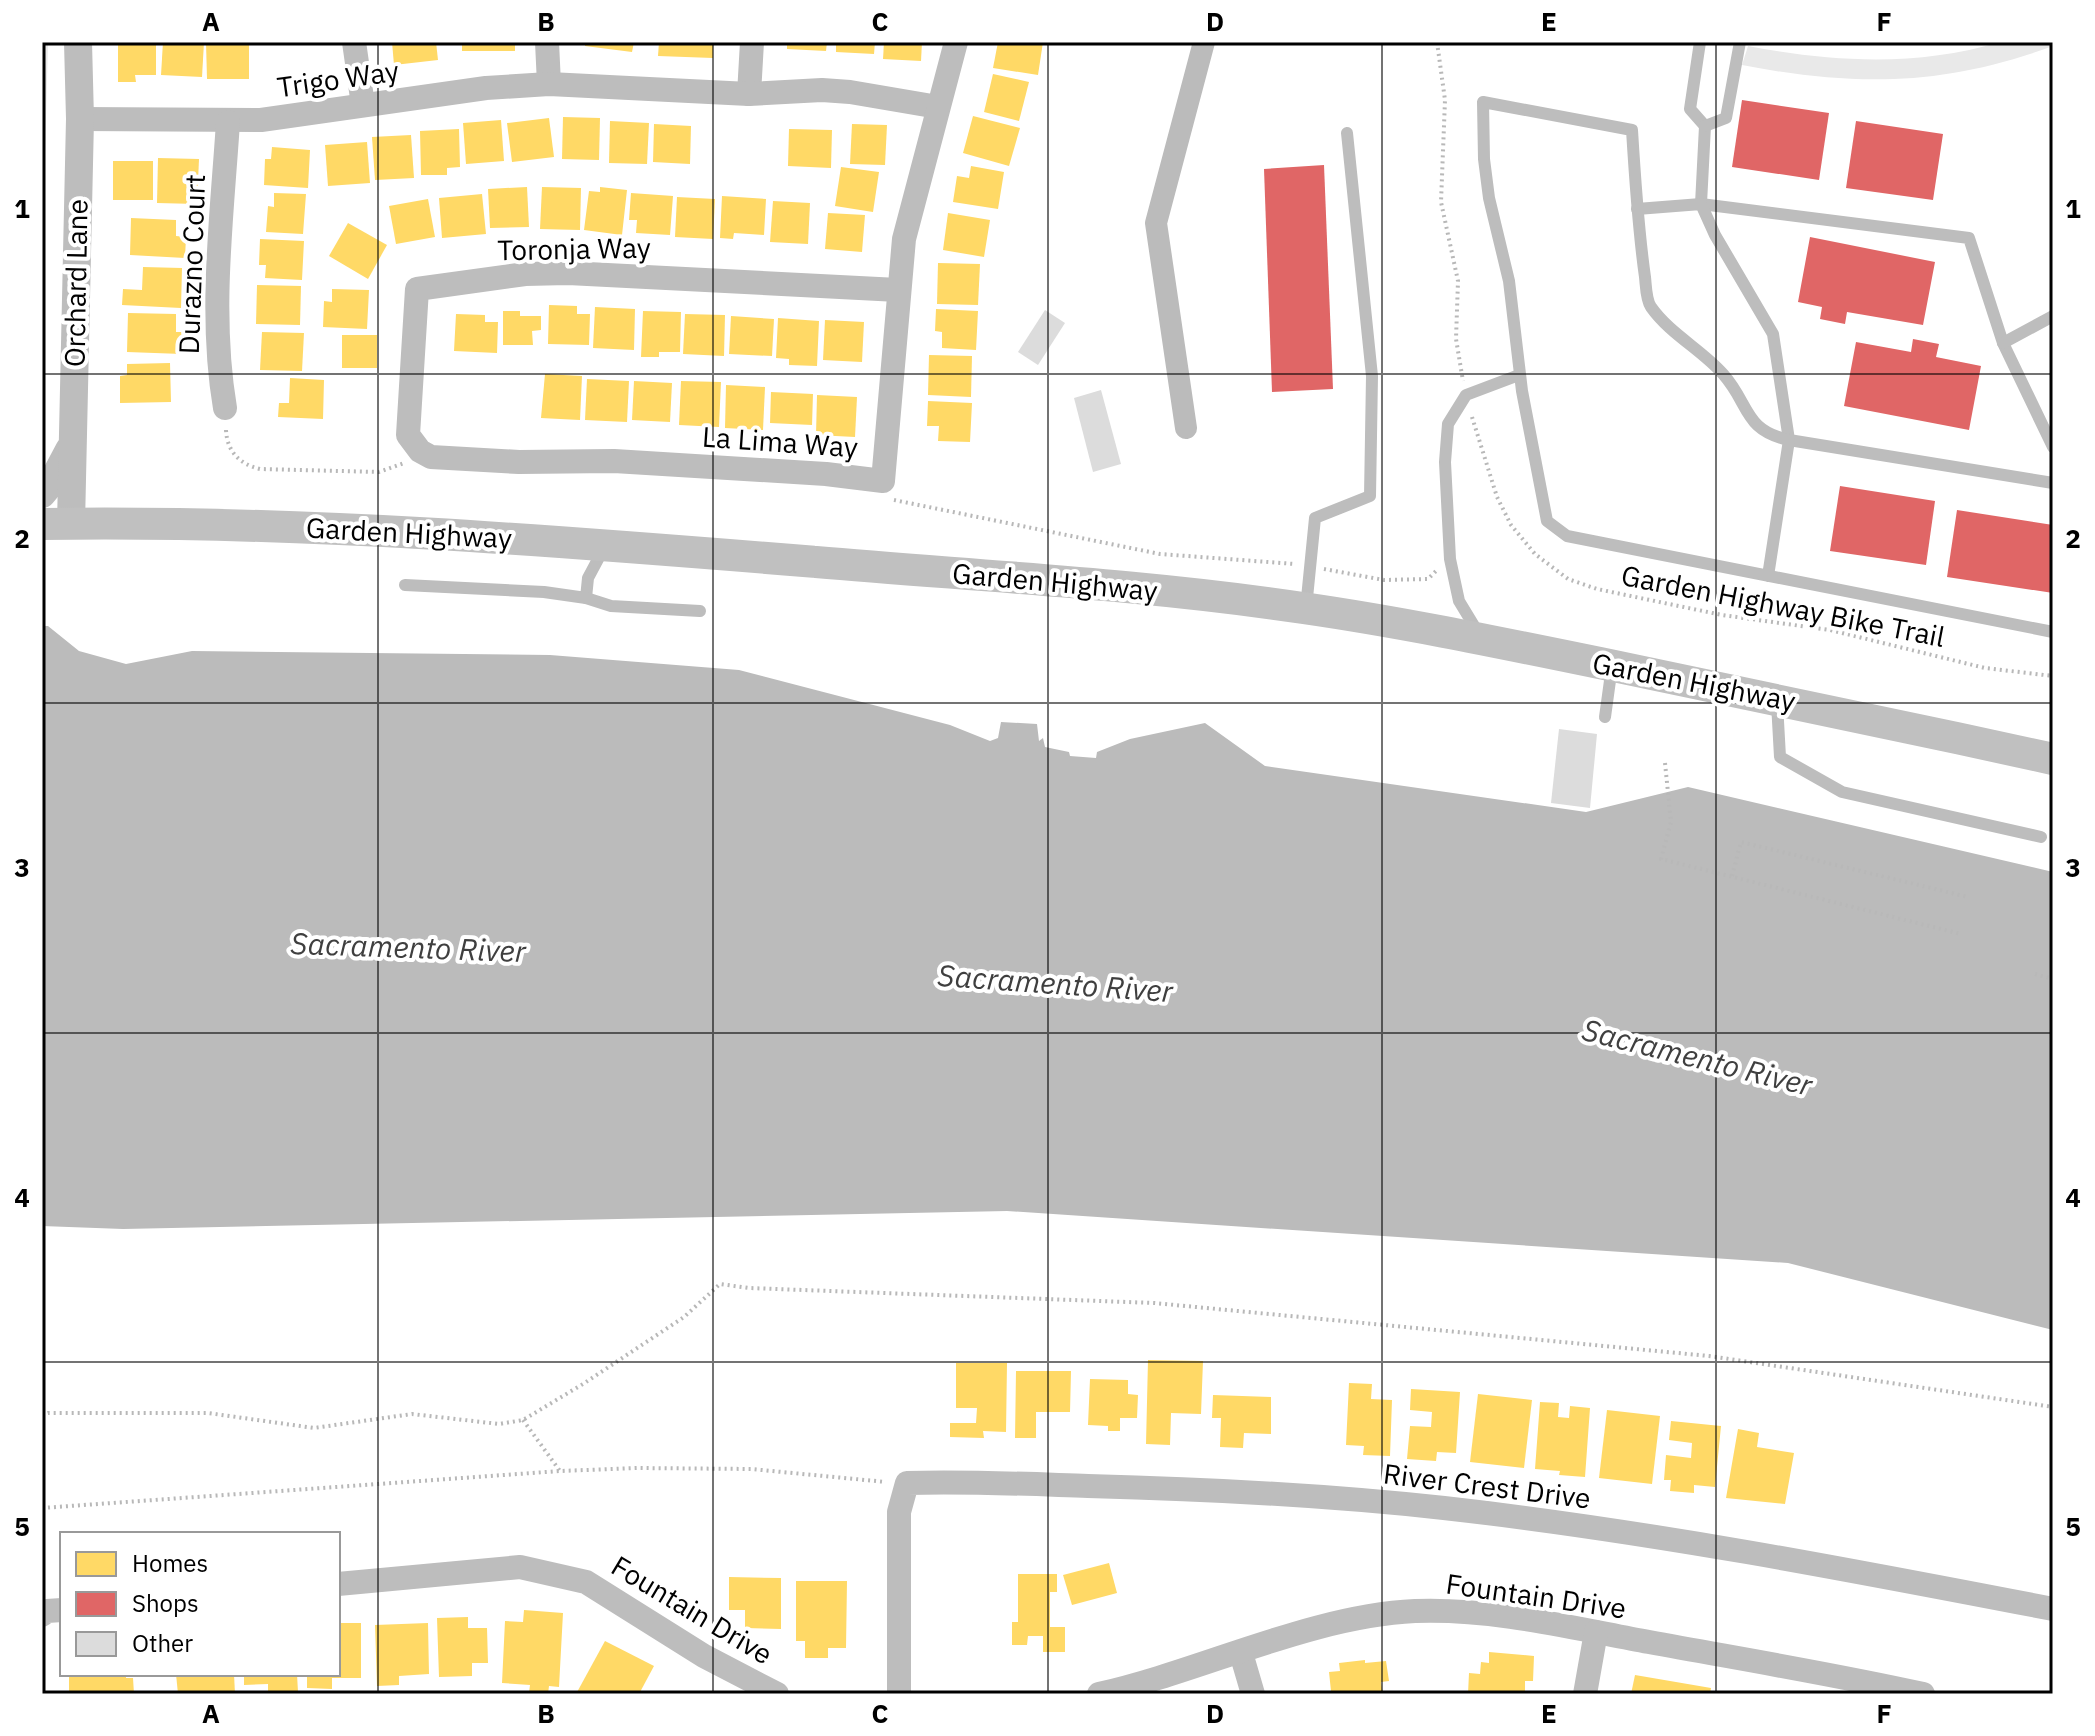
<svg xmlns="http://www.w3.org/2000/svg" width="2095" height="1736" viewBox="0 0 2095 1736" font-family="'IBM Plex Sans',sans-serif">
	<style>
		.green { fill: #e9e9e9 }
		.water { fill: #bbb }
		.homes { fill: #ffd966 }
		.shops { fill: #e06666 }
		.lines { fill: none; stroke-linecap: round; stroke-linejoin: round }
		.canal { stroke: #bbb; stroke-width: 22 }
		.building { fill: #dcdcdc }
		.path { stroke: #b8b8b8; stroke-width: 4; stroke-dasharray: 2 4; stroke-linecap: butt }
		.service { stroke: #bdbdbd; stroke-width: 12 }
		.minor { stroke: #bdbdbd; stroke-width: 24 }
		.tertiary { stroke: #bdbdbd; stroke-width: 28 }
		.secondary { stroke: #c0c0c0; stroke-width: 32 }
		.grid { fill: none; stroke: #000; stroke-width: 2; stroke-opacity: 0.55 }
		.labels { text-anchor: middle; stroke-width: 8; stroke-linejoin: round; paint-order: stroke }
		.street-label { font-size: 28px; fill: #000; stroke: #fff }
		.water-label { font-size: 30px; font-style: italic; fill: #3f3f3f; stroke: #fff }
		.neatline { fill: none; stroke: #000; stroke-width: 3 }
		.grid-label { font-size: 26px; text-anchor: middle; font-weight: bold; fill: #000 }
	</style>
	<rect width="100%" height="100%" fill="#fff"/>
	<g class="green">
		<path d="M42,42h6l-6,224z"/>
		<path d="M2000,42h53v4c-109,40 -198,41 -311,19l6,-19c84,16 169,21 252,-4z"/>
	</g>
	<path class="water" d="M42,626h6l31,25 47,13 66,-13 358,4 189,15 211,55 40,16 8,-3 3,-16 36,2 2,17 4,-3 2,9 24,5 1,4 26,2 1,-6 33,-13 75,-16 60,43 321,46 102,-25 365,85v458l-265,-67 -781,-52 -884,18 -81,-3z"/>
	<g class="homes">
		<path d="M118,42h38v33h-21l1,7h-18z"/>
		<path d="M163,42h41l-2,35 -41,-2z"/>
		<path d="M206,42h43v37h-42z"/>
		<path d="M392,42h44l2,18 -44,5z"/>
		<rect x="462" y="42" width="53" height="9"/>
		<path d="M585,42h49l-2,10 -47,-6z"/>
		<path d="M659,42h54v16l-55,-2z"/>
		<path d="M787,42h40l-1,9 -39,-2z"/>
		<path d="M836,42h39l-1,12 -38,-2z"/>
		<path d="M884,42h38l-1,19 -38,-2z"/>
		<path d="M998,42h45l-5,33 -45,-7z"/>
		<path d="M993,74l36,8 -10,39 -35,-9z"/>
		<path d="M973,116l47,12 -11,38 -46,-13z"/>
		<path d="M563,117l37,1 -1,42 -37,-1z"/>
		<path d="M549,118l5,39 -42,5 -5,-39z"/>
		<path d="M501,120l3,41 -38,3 -3,-41z"/>
		<path d="M610,121l39,2 -2,41 -38,-1z"/>
		<path d="M654,124l37,2 -1,38 -37,-2z"/>
		<path d="M852,124l35,1 -2,40 -35,-1z"/>
		<path d="M459,129l1,38 -13,1v7h-26l-1,-44z"/>
		<path d="M789,129l43,1 -1,38 -43,-2z"/>
		<path d="M411,135l3,43 -39,2 -3,-43z"/>
		<path d="M367,142l3,41 -42,3 -3,-41z"/>
		<path d="M272,147l38,3 -2,38 -44,-3 1,-26h6z"/>
		<path d="M158,158l41,1 -2,45 -40,-1z"/>
		<rect x="113" y="161" width="40" height="39"/>
		<path d="M971,166l33,6 -6,37 -45,-7 4,-26 12,2z"/>
		<path d="M841,167l38,5 -6,40 -38,-6z"/>
		<path d="M527,187l2,40 -39,1 -2,-39z"/>
		<path d="M542,187l39,1 -1,42 -40,-1z"/>
		<path d="M600,187l27,3 -5,45 -38,-5 5,-39 11,1z"/>
		<path d="M274,193l32,1 -3,40 -37,-2 2,-26 6,1z"/>
		<path d="M631,193l42,3 -3,39 -34,-2 1,-13h-8z"/>
		<path d="M482,194l4,40 -44,4 -3,-40z"/>
		<path d="M722,196l44,3 -2,36 -30,-2 -1,6 -13,-1z"/>
		<path d="M677,197l38,2 -2,40 -38,-2z"/>
		<path d="M428,199l7,38 -39,7 -7,-38z"/>
		<path d="M773,201l37,2 -2,41 -38,-2z"/>
		<path d="M828,213l37,2 -3,37 -37,-3z"/>
		<path d="M948,213l42,7 -6,37 -41,-7z"/>
		<path d="M131,218l45,2v16l10,1 -1,21 -55,-3z"/>
		<path d="M348,223l39,22 -19,34 -39,-23z"/>
		<path d="M260,239l44,2 -2,39 -37,-2 1,-13h-7z"/>
		<path d="M938,263l42,1 -2,41 -41,-1z"/>
		<path d="M143,267l39,1 -1,40 -59,-3 1,-16 19,1z"/>
		<path d="M257,285l44,1 -1,39 -44,-1z"/>
		<path d="M332,289l37,1 -2,39 -44,-2 1,-26 8,1z"/>
		<path d="M549,305l28,1v8h13l-1,31 -41,-1z"/>
		<path d="M595,307l40,2 -1,41 -41,-2z"/>
		<path d="M936,309l42,2 -2,39 -34,-2v-16l-7,-1z"/>
		<path d="M503,311h17v5h21v14l-9,1 1,14h-30z"/>
		<path d="M643,311l38,1 -1,40h-21v5h-18z"/>
		<path d="M128,313l48,1v18h7l-1,22 -55,-2z"/>
		<path d="M456,314l29,1v7h13l-1,31 -43,-2z"/>
		<path d="M685,314l40,1 -1,41 -41,-2z"/>
		<path d="M731,316l43,3 -2,37 -43,-2z"/>
		<path d="M778,318l41,3 -2,45 -28,-1v-6l-13,-1z"/>
		<path d="M825,320l39,2 -2,40 -39,-2z"/>
		<path d="M262,332l42,1 -2,38 -42,-1z"/>
		<rect x="342" y="335" width="35" height="33"/>
		<path d="M929,355l43,1 -1,41 -43,-2z"/>
		<path d="M170,363l1,39 -51,1v-27l7,-1v-11z"/>
		<path d="M545,374l37,2 -2,44 -39,-2z"/>
		<path d="M290,378l34,2 -1,39 -45,-2 1,-14h10z"/>
		<path d="M587,379l42,2 -2,41 -42,-2z"/>
		<path d="M634,381l38,2 -2,39 -38,-2z"/>
		<path d="M681,381l40,1 -2,45 -40,-2z"/>
		<path d="M726,385l39,2 -2,43 -38,-2z"/>
		<path d="M771,392l42,2 -1,31 -42,-2z"/>
		<path d="M817,395l40,2 -2,40 -39,-2z"/>
		<path d="M928,401l44,2 -2,39 -32,-1 1,-15h-12z"/>
		<path d="M1148,1360l55,1 -2,53 -30,-1 -1,32 -24,-1z"/>
		<path d="M956,1363h51l-1,69 -23,-1 1,7 -34,-1v-14h26l1,-15h-21z"/>
		<path d="M1016,1371h55l-1,41h-34v26h-21z"/>
		<path d="M1090,1379l38,1v14l10,1 -1,23h-17v13h-12v-5l-20,-1z"/>
		<path d="M1349,1383l23,1 -1,15 21,1 -2,56 -27,-1 1,-9 -18,-1z"/>
		<path d="M1411,1389l49,3 -4,61 -19,-1 -1,9 -29,-2 3,-33 21,1 1,-15 -22,-2z"/>
		<path d="M1478,1394l54,6 -8,68 -54,-6z"/>
		<path d="M1213,1395l58,2v37l-27,-1 -1,15 -23,-1 1,-29h-9z"/>
		<path d="M1540,1402l19,1 -1,14 11,1 1,-12 20,2 -5,69 -26,-2 1,-4 -25,-2z"/>
		<path d="M1607,1410l53,6 -8,68 -53,-6z"/>
		<path d="M1671,1421l50,5 -6,61 -21,-2v8l-24,-2 1,-11h-7l2,-25 25,3 1,-15 -23,-3z"/>
		<path d="M1738,1429l21,4 -2,14 37,6 -9,51 -59,-6z"/>
		<path d="M1109,1563l8,30 -45,12 -9,-30z"/>
		<path d="M1018,1574h39v18h-7v35h15v25h-22v-16h-15l-1,9h-15v-23h6z"/>
		<path d="M729,1577l52,1v51l-36,-1v-18h-16z"/>
		<path d="M796,1581h51l-1,67h-18v10h-23v-17h-9z"/>
		<path d="M524,1610l39,3 -4,74 -10,-1 -1,8 -19,-1 1,-8 -28,-2 3,-62 18,1z"/>
		<path d="M468,1617v11h19l1,35h-16v13l-33,1 -2,-59z"/>
		<path d="M341,1623h20v55h-29v11l-25,-1v-14h31v-45h3z"/>
		<path d="M428,1623l1,51 -30,2v9l-22,1 -2,-61z"/>
		<path d="M605,1641l49,25 -15,28h-63z"/>
		<path d="M1489,1652l45,4 -1,25h-8v13h-57l1,-21 11,1 1,-12 8,1z"/>
		<path d="M1365,1660v3l21,-2 3,20 -8,1 2,12h-63l11,-3 -2,-19 11,-1 -1,-8z"/>
		<path d="M69,1674h57v4h7l1,16h-65z"/>
		<path d="M176,1674h58l1,20h-57z"/>
		<path d="M244,1674h53l1,18 -30,2v-10l-24,1z"/>
		<path d="M1635,1675l76,13 -1,6h-79z"/>
	</g>
	<g class="shops">
		<path d="M1742,100l87,13 -10,67 -87,-13z"/>
		<path d="M1856,121l87,13 -10,66 -87,-12z"/>
		<path d="M1324,165l9,224 -61,3 -8,-223z"/>
		<path d="M1810,237l125,25 -12,63 -76,-13 -2,12 -25,-5 2,-12 -24,-5z"/>
		<path d="M1913,339l26,5 -3,13 45,9 -12,64 -125,-24 12,-64 55,10z"/>
		<path d="M1840,486l95,15 -9,64 -96,-14z"/>
		<path d="M1957,510l96,15v68l-106,-16z"/>
	</g>
	<g class="lines">
		<path class="canal" d="M1186,428l-30,-205 48,-181"/>
	</g>
	<g class="building">
		<path d="M1045,310l20,13 -27,42 -20,-13z"/>
		<path d="M1101,390l20,74 -28,8 -19,-74z"/>
		<path d="M1559,729l38,5 -7,74 -39,-5z"/>
	</g>
	<g class="lines">
		<g class="path">
			<path d="M1437,42l8,58 -4,102 17,79 -2,58 7,42"/>
			<path d="M1472,417l25,80 14,28 24,29 33,25 29,10 125,26 108,15 155,38 68,8"/>
			<path d="M226,430c1,21 13,34 34,39l119,3 25,-9"/>
			<path d="M894,500l266,54 135,10"/>
			<path d="M1324,569l60,11 44,-1 10,-10"/>
			<path d="M1665,763l6,59 -10,37 300,75"/>
			<path d="M1732,876l9,-34 227,55"/>
			<path d="M2035,974l18,5"/>
			<path d="M42,1415l6,-2h160l106,15 98,-14 87,10 24,-4 60,-36 101,-67 36,-33 29,4 405,15 555,53 344,51"/>
			<path d="M523,1420l37,51"/>
			<path d="M42,1508l518,-37 77,-3 114,1 135,13"/>
		</g>
		<g class="service">
			<path d="M1700,42l-10,67 15,17 -4,78 268,34 34,105 50,104"/>
			<path d="M1705,126l21,-8 14,-76"/>
			<path d="M1637,209l64,-5 14,31 58,99 16,106 264,43"/>
			<path d="M2003,343l50,-27"/>
			<path d="M1768,576l21,-136c-46,-10 -39,-36 -66,-66 -21,-24 -53,-40 -72,-67 -5,-7 -5,-21 -6,-30 -7,-49 -10,-98 -13,-147l-149,-28 1,57 5,39 20,83 13,110 25,130 20,15 486,96"/>
			<path d="M405,585l139,7 42,6 2,-20 16,-30"/>
			<path d="M586,598l25,8 89,5"/>
			<path d="M1306,608l9,-90 55,-22 2,-120 -25,-243"/>
			<path d="M1479,634l-20,-33 -9,-42 -5,-97 3,-38 18,-29 53,-20"/>
			<path d="M1777,703l3,54 62,35 199,45"/>
			<path d="M1605,717l7,-51"/>
		</g>
		<g class="minor">
			<path d="M354,42l9,63"/>
			<path d="M547,42l2,42"/>
			<path d="M749,94l3,-52"/>
			<path d="M80,119l181,1 225,-32 63,-4 200,10 73,-4 28,2 88,15"/>
			<path d="M898,290l-330,-17 -43,1 -108,15 -9,146 12,16 11,6 88,5 95,-1 212,13 57,7 21,-242 52,-197"/>
			<path d="M225,408c-16,-94 -3,-192 3,-286"/>
			<path d="M338,1584l182,-17 66,15 118,74 73,38"/>
			<path d="M42,1615l5,-4 15,-1"/>
			<path d="M1241,1653l12,41"/>
			<path d="M899,1694v-182l8,-29c60,-2 121,1 181,3 119,3 238,9 356,22 205,23 407,62 609,101"/>
			<path d="M1099,1694c103,-23 211,-78 316,-83 78,-3 158,17 234,31 92,17 184,32 274,52"/>
			<path d="M1585,1694l11,-62"/>
		</g>
		<g class="tertiary">
			<path d="M42,494l10,-12 17,-32"/>
			<path d="M71,524l9,-405 -2,-77"/>
		</g>
		<path class="secondary" d="M42,524c259,-4 516,17 774,38 162,14 326,22 487,46 104,15 208,37 311,58 147,30 293,61 439,93"/>
	</g>
	<path class="grid" d="M378,42v1652M713,42v1652M1048,42v1652M1382,42v1652M1716,42v1652M42,374h2011M42,703h2011M42,1033h2011M42,1362h2011"/>
	<g class="labels">
		<g class="street-label">
			<text transform="translate(338 79) rotate(-8)" y="10">Trigo Way</text>
			<text transform="translate(574 249) rotate(-1)" y="10">Toronja Way</text>
			<text transform="translate(192 264) rotate(-88)" y="10">Durazno Court</text>
			<text transform="translate(76 283) rotate(-89)" y="10">Orchard Lane</text>
			<text transform="translate(780 442) rotate(4)" y="10">La Lima Way</text>
			<text transform="translate(409 533) rotate(3)" y="10">Garden Highway</text>
			<text transform="translate(1055 582) rotate(5)" y="10">Garden Highway</text>
			<text transform="translate(1783 606) rotate(11)" y="10">Garden Highway Bike Trail</text>
			<text transform="translate(1694 682) rotate(11)" y="10">Garden Highway</text>
			<text transform="translate(1487 1486) rotate(7)" y="10">River Crest Drive</text>
			<text transform="translate(1536 1596) rotate(8)" y="10">Fountain Drive</text>
			<text transform="translate(692 1610) rotate(31)" y="10">Fountain Drive</text>
		</g>
		<g class="water-label">
			<text transform="translate(408 948) rotate(2)" y="10">Sacramento River</text>
			<text transform="translate(1055 984) rotate(4)" y="10">Sacramento River</text>
			<text transform="translate(1697 1058) rotate(14)" y="10">Sacramento River</text>
		</g>
	</g>
	<rect width="2095" height="1736" fill="none" stroke="#ffffff" stroke-width="88"/>
	<rect x="60" y="1532" width="280" height="144" fill="#ffffff" stroke="#999999" stroke-width="2"/>
	<rect x="76" y="1552" width="40" height="24" fill="#ffd966" stroke="#999999" stroke-width="2"/>
	<text x="132" y="1572" font-size="24" fill="#000000">Homes</text>
	<rect x="76" y="1592" width="40" height="24" fill="#e06666" stroke="#999999" stroke-width="2"/>
	<text x="132" y="1612" font-size="24" fill="#000000">Shops</text>
	<rect x="76" y="1632" width="40" height="24" fill="#dcdcdc" stroke="#999999" stroke-width="2"/>
	<text x="132" y="1652" font-size="24" fill="#000000">Other</text>
	<rect x="44" y="44" width="2007" height="1648" class="neatline"/>
	<g class="grid-label">
		<text x="211" y="31">A</text>
		<text x="546" y="31">B</text>
		<text x="880" y="31">C</text>
		<text x="1215" y="31">D</text>
		<text x="1549" y="31">E</text>
		<text x="1884" y="31">F</text>
		<text x="22" y="218">1</text>
		<text x="2073" y="218">1</text>
		<text x="22" y="548">2</text>
		<text x="2073" y="548">2</text>
		<text x="22" y="877">3</text>
		<text x="2073" y="877">3</text>
		<text x="22" y="1207">4</text>
		<text x="2073" y="1207">4</text>
		<text x="22" y="1536">5</text>
		<text x="2073" y="1536">5</text>
		<text x="211" y="1723">A</text>
		<text x="546" y="1723">B</text>
		<text x="880" y="1723">C</text>
		<text x="1215" y="1723">D</text>
		<text x="1549" y="1723">E</text>
		<text x="1884" y="1723">F</text>
	</g>
</svg>
